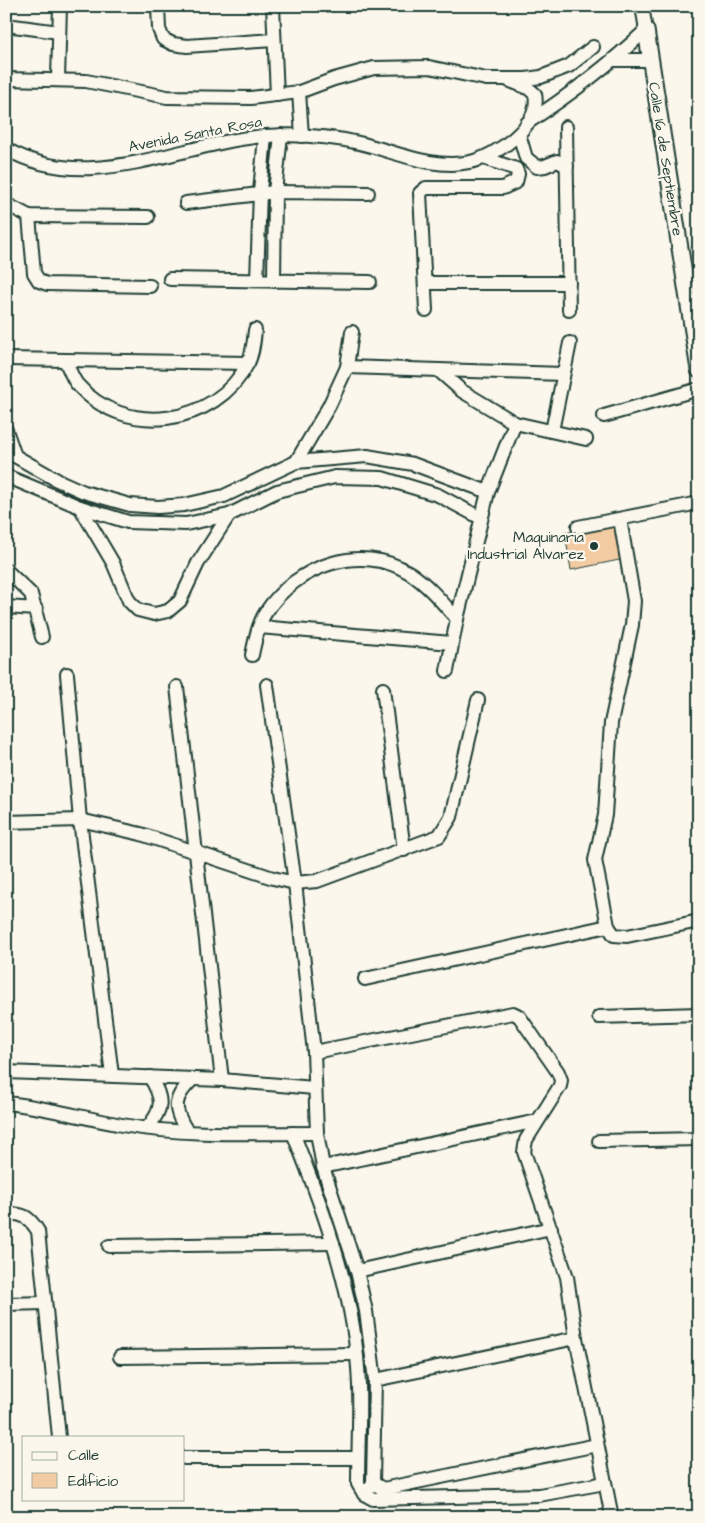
<svg xmlns="http://www.w3.org/2000/svg" width="705" height="1523" viewBox="0 0 705 1523" font-family="'Architects Daughter',sans-serif">
	<style>
		.building { fill: #f3cba3; stroke: #1f3d34 }
		.lines { fill: none; stroke-linecap: round; stroke-linejoin: round }
		.minor-casing { stroke: #1f3d34; stroke-width: 16 }
		.tertiary-casing { stroke: #1f3d34; stroke-width: 19 }
		.minor { stroke: #fbf7ec; stroke-width: 12 }
		.tertiary { stroke: #fbf7ec; stroke-width: 15 }
		.poi-dot { fill: #1f3d34; stroke: #fbf7ec; stroke-width: 2 }
		.labels { text-anchor: middle; stroke-width: 4.5; stroke-linejoin: round; paint-order: stroke }
		.street-label { font-size: 15px; fill: #1f3d34; stroke: #fbf7ec }
		.poi-label { font-size: 15px; fill: #1f3d34; stroke: #fbf7ec; text-anchor: end }
	</style>
	<rect width="100%" height="100%" fill="#fbf7ec"/>
	<filter id="ink" filterUnits="userSpaceOnUse"><feTurbulence type="fractalNoise" baseFrequency=".02" numOctaves="2"/><feDisplacementMap in="SourceGraphic" scale="10" xChannelSelector="R" yChannelSelector="G"/><feConvolveMatrix kernelMatrix="1 2 1 2 8 2 1 2 1" color-interpolation-filters="sRGB"/></filter>
	<g filter="url(#ink)">
		<path class="building" d="M618,522l6,37 -53,11 -6,-37z"/>
		<g class="lines">
			<defs>
				<g id="minor">
					<path d="M158,6l1,23 4,10 10,5 14,2 87,-6"/>
					<path d="M273,6l4,89"/>
					<path d="M6,25l53,7"/>
					<path d="M615,60h36"/>
					<path d="M6,79l80,2 81,16 84,1 48,-6 35,-13 40,-11 55,-1 57,12h40l15,-2 28,-11 24,-19"/>
					<path d="M58,79l2,-73"/>
					<path d="M299,92l3,44"/>
					<path d="M527,123c43,-28 82,-58 119,-93l-4,-24"/>
					<path d="M566,127l3,183"/>
					<path d="M519,134l7,24 11,9 8,-1 12,-5 10,5"/>
					<path d="M6,149c83,47 173,-6 259,-13 30,-2 64,0 94,7 35,8 74,27 111,19 25,-5 72,-37 65,-68l-7,-6 -20,-8"/>
					<path d="M186,203l89,-11 93,1"/>
					<path d="M6,204l23,12 119,1"/>
					<path d="M29,216l5,57 5,8 8,3 103,2"/>
					<path d="M170,279l200,3"/>
					<path d="M257,280l3,-88 5,-56"/>
					<path d="M274,281l1,-89 6,-57"/>
					<path d="M425,283h144"/>
					<path d="M426,310l-6,-117 6,-5h77l13,-6 2,-8 -2,-5 -32,-11"/>
					<path d="M6,359l242,4"/>
					<path d="M65,360c4,8 7,18 12,24 47,55 139,42 171,-21 5,-10 6,-22 7,-33"/>
					<path d="M347,367l216,7"/>
					<path d="M438,370l24,21 53,32 71,16"/>
					<path d="M604,416l95,-27"/>
					<path d="M6,430l9,26"/>
					<path d="M552,431l18,-88"/>
					<path d="M6,454l9,2 42,24 27,12 46,13 28,2 26,-2 40,-9 72,-34 71,-6 46,8 75,28"/>
					<path d="M296,462l33,-56 18,-39 5,-35"/>
					<path d="M6,476l74,31 48,15 58,2 43,-9 48,-24 58,-14 47,1 56,17 43,23"/>
					<path d="M80,507l33,56 16,38 9,9 16,4 14,-3 12,-10 18,-38 31,-48"/>
					<path d="M620,519l14,82 -2,24 -21,98 -6,92 -10,45 13,66 6,9 13,1 72,-15"/>
					<path d="M578,527l121,-24"/>
					<path d="M6,570l25,24 11,43"/>
					<path d="M6,607l30,2"/>
					<path d="M259,627l193,16"/>
					<path d="M252,655c3,-14 6,-31 14,-43 30,-46 94,-70 144,-39 18,12 33,30 47,46"/>
					<path d="M447,671l10,-52 31,-127 27,-69"/>
					<path d="M67,674l13,146 32,255"/>
					<path d="M267,685l28,198 19,169 3,81 6,34 34,104 9,40 9,69 -2,103 -9,11"/>
					<path d="M177,687l45,393"/>
					<path d="M383,689l21,161"/>
					<path d="M6,822l74,-2 61,14 132,44 22,5 22,-2 122,-45 12,-19 27,-117"/>
					<path d="M365,979l243,-53"/>
					<path d="M599,1017l100,-3"/>
					<path d="M314,1052l199,-39 6,3 39,56 3,8 -1,6 -34,54 -2,12 43,125 9,61 36,179"/>
					<path d="M6,1072l216,8 92,8"/>
					<path d="M6,1103c40,4 77,15 116,22 64,11 131,8 195,8"/>
					<path d="M147,1128c17,-19 16,-30 3,-51"/>
					<path d="M187,1131c-15,-23 -14,-33 6,-52"/>
					<path d="M293,1133c32,80 63,165 66,252 1,33 -1,66 -1,99l6,10 9,5 166,-4 66,-12"/>
					<path d="M599,1141l100,-2"/>
					<path d="M323,1167l214,-46"/>
					<path d="M6,1214c17,-1 23,3 32,17l21,206"/>
					<path d="M109,1246l224,-3"/>
					<path d="M357,1271l194,-43"/>
					<path d="M6,1304l39,-1"/>
					<path d="M120,1357l235,-3"/>
					<path d="M375,1380l201,-42"/>
					<path d="M184,1458h174"/>
					<path d="M373,1483l10,6 214,-44"/>
				</g>
				<path id="tertiary" d="M646,30l53,340"/>
			</defs>
			<use href="#minor" class="minor-casing"/>
			<use href="#tertiary" class="tertiary-casing"/>
			<use href="#minor" class="minor"/>
			<use href="#tertiary" class="tertiary"/>
		</g>
	</g>
	<circle class="poi-dot" cx="594" cy="546" r="5"/>
	<g class="labels">
		<g class="street-label">
			<text transform="translate(195 134) rotate(-11)" y="5">Avenida Santa Rosa</text>
			<text transform="translate(666 159) rotate(81)" y="5">Calle 16 de Septiembre</text>
		</g>
		<g class="poi-label">
			<text x="584" y="542">Maquinaria<tspan x="584" dy="17">Industrial Alvarez</tspan></text>
		</g>
	</g>
	<rect width="705" height="1523" fill="none" stroke="#fbf7ec" stroke-width="25"/>
	<rect x="12" y="12" width="680" height="1498" fill="none" stroke="#1f3d34" stroke-width="2" filter="url(#ink)"/>
	<rect x="22" y="1436" width="162" height="65" fill="#fbf7ec" stroke="#a3ada2"/>
	<rect x="32" y="1452" width="25" height="8" fill="#fbf7ec" stroke="#a3ada2"/>
	<text x="68" y="1460" font-size="15" fill="#1f3d34">Calle</text>
	<rect x="32" y="1473" width="25" height="15" fill="#f3cba3" stroke="#a3ada2"/>
	<text x="68" y="1486" font-size="15" fill="#1f3d34">Edificio</text>
</svg>
